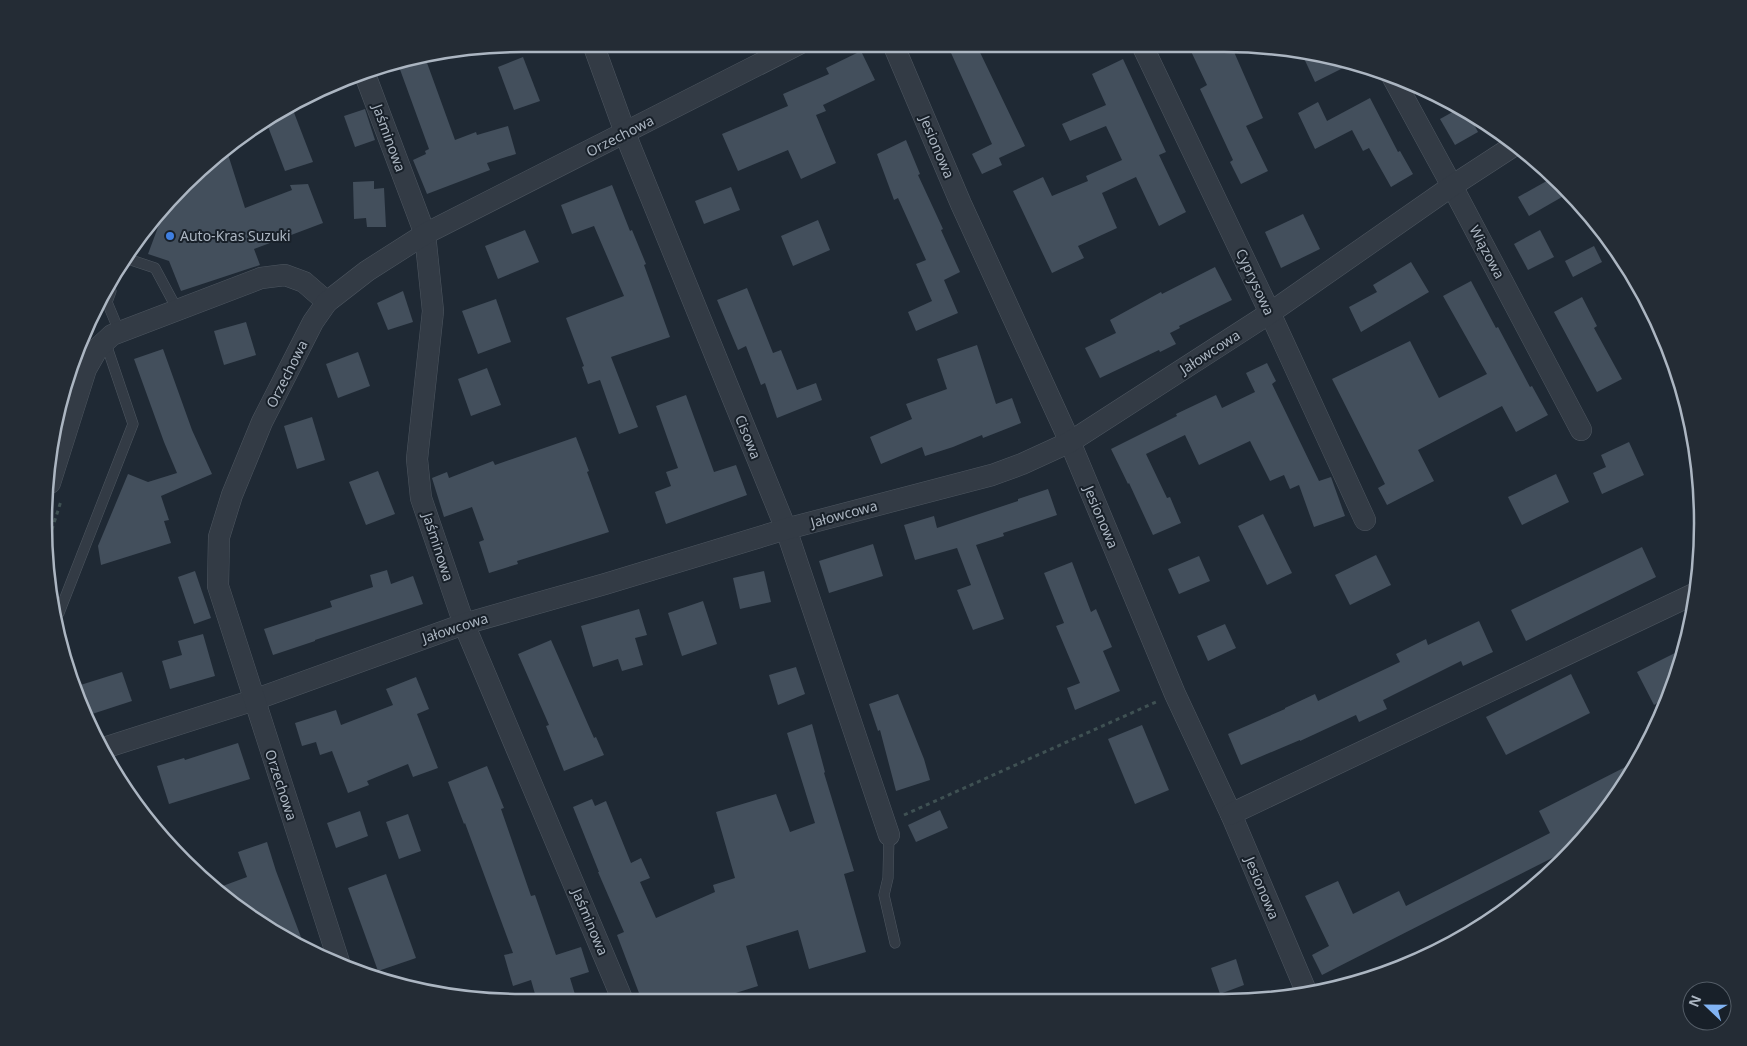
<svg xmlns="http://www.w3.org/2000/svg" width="1747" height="1046" viewBox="0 0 1747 1046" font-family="'Noto Sans',sans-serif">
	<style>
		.building { fill: #434f5c }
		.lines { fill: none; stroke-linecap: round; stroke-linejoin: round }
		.lane-casing { stroke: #4d5660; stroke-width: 11 }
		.street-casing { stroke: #4d5660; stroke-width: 22 }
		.path { stroke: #3f5153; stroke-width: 3; stroke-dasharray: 4 4; stroke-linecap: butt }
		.lane { stroke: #333b45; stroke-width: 10 }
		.street { stroke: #333b45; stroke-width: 21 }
		.shop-dot { fill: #3f7fe0; stroke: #182029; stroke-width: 2 }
		.labels { text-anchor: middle; stroke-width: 4; stroke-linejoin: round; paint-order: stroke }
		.street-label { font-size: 14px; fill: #acb6c2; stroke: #182029 }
		.poi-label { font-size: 14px; fill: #acb6c2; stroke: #182029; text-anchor: start }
		.rim { fill: none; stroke: #acb6c2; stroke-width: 2.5 }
	</style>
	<rect width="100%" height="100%" fill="#1f2934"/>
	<g class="building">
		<path d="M947,44h29l49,102 -26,12 3,7 -20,9 -10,-20 20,-10z"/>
		<path d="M1188,45h43l32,73 -17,8 22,45 -27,13 -11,-22 3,-2 -33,-71 7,-4z"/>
		<path d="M861,51l14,29 -52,25 3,6 -10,4 20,48 -35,16 -13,-29 -50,21 -16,-37 66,-28 -5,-12 46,-20 -3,-6z"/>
		<path d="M1302,54l21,4 28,6 -36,18z"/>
		<path d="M523,57l17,44 -26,9 -16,-43z"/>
		<path d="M1123,59l43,93 -7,3 27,57 -27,14 -23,-49 -34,16 15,35 -39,18 6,12 -32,15 -39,-82 30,-14 9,19 36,-15 -2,-5 36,-16 -16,-34 -36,15 -8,-17 44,-19 -14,-31z"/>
		<path d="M426,60l29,80 21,-8 1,3 31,-9 8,28 -29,9 3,7 -63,24 -14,-34 13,-6 -1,-3 4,-2 -31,-85z"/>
		<path d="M1370,98l28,54 2,-1 13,23 -22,13 -22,-39 -6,3 -11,-21 -37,19 -17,-36 20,-11 9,19z"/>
		<path d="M365,109l10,31 -20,7 -11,-31z"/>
		<path d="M1458,109l10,4 10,19 -23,13 -15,-26z"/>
		<path d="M293,110l20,52 -28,9 -18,-47z"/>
		<path d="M906,140l14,34 -2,1 25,54 -2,1 19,42 -16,8 14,33 -42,18 -8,-19 24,-11 -16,-37 10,-4 -28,-62 -4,2 -17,-46z"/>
		<path d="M226,148l19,60 47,-18 -2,-5 18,-1 15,39 -69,26 6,16 -79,26 -12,-30 -21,-7 16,-43z"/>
		<path d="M1552,178l10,19 -33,19 -11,-19z"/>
		<path d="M374,181v8l10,-1 2,39h-19l-1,-9 -12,1 -1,-37z"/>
		<path d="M612,185l18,46 2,-1 14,34 -2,1 26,72 -59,20 27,70 -19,7 -19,-54 -12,4 -6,-17 2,-1 -18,-48 58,-22 -30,-70 -22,8 -11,-29z"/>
		<path d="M731,187l9,23 -36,14 -9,-23z"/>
		<path d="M1303,214l17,35 -39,19 -16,-36z"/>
		<path d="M818,220l12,30 -37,16 -12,-30z"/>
		<path d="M525,230l14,32 -41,17 -13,-33z"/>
		<path d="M1540,230l14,27 -26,13 -14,-26z"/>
		<path d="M1594,246l8,16 -29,15 -8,-16z"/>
		<path d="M1411,262l18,30 -68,40 -12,-25 28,-15 -4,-7z"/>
		<path d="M1215,267l17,33 -53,26 1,2 -10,5 6,11 -16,8 -1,-2 -59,28 -15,-30 31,-15 -6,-13 51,-28 1,2z"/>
		<path d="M1471,281l25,47 2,-1 32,60 2,-1 16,29 -32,17 -14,-26 -84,44 16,31 -47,24 -9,-17 7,-4 -53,-105 78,-38 29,57 48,-24 -44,-78z"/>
		<path d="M747,288l26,65 8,-3 16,40 19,-7 6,17 -45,18 -12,-35 -4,2 -15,-39 -8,4 -21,-50z"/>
		<path d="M403,291l10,31 -25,8 -11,-27z"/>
		<path d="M1582,297l15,29 -3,2 28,51 -25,13 -43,-80z"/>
		<path d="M496,299l15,43 -33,12 -16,-43z"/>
		<path d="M246,322l10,33 -32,10 -10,-34z"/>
		<path d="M977,345l19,59 16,-6 9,25 -38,15 -1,-3 -29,12 -28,9 -3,-9 -41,17 -11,-27 42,-18 -6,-15 41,-15 -10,-30z"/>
		<path d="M163,349l29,81 20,44 -51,22 8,24 -5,1 7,22 -70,22 -3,-19 30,-72 20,8 29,-9 -13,-31 -30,-83z"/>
		<path d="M358,352l12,34 -32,12 -12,-34z"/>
		<path d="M1267,363l9,18 -4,3 47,97 12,-4 14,39 -31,11 -15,-42 -9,4 -6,-14 -14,6 -20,-40 -51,24 -14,-30 -39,19 21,44 3,-1 11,26 -28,12 -24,-52 -1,1 -17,-35 66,-33 -1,-2 40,-19 6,13 33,-16 -9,-19z"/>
		<path d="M487,368l14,37 -30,11 -13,-37z"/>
		<path d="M686,395l28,77 22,-7 11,30 -81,29 -11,-32 16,-6 -5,-14 12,-4 -22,-62z"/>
		<path d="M312,417l13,43 -28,9 -13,-43z"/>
		<path d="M576,437l13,34 -2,1 22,60 -92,29 1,3 -29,9 -10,-31 5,-2 -12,-33 -28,10 -12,-39 15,-6 2,6 44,-17 2,4z"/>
		<path d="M1629,442l15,33 -42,19 -9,-21 13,-6 -5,-12z"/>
		<path d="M378,471l17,43 -29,11 -17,-43z"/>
		<path d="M1556,474l13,28 -47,23 -14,-28z"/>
		<path d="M1048,489l9,26 -54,18 1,3 -28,9 28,74 -31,11 -16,-40 14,-5 -14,-37 -42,12 -11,-35 30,-9 3,12 81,-27v-2z"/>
		<path d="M1263,514l29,59 -25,12 -29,-59z"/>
		<path d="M873,544l10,32 -54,17 -10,-32z"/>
		<path d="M1642,547l14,30 -130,64 -15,-31z"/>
		<path d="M1376,555l15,30 -41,20 -15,-30z"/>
		<path d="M1199,556l11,25 -31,13 -11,-25z"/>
		<path d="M1072,562l19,50 5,-3 16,38 -9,4 17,40 -45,19 -8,-22 13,-5 -24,-57 8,-3 -20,-50z"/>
		<path d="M387,570l4,14 22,-8 10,28 -108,36v1l-42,14 -9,-26 68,-22 -2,-6 43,-14 -3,-12z"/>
		<path d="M195,571l16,47 -17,6 -16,-47z"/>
		<path d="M764,571l7,31 -31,7 -7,-31z"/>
		<path d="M703,601l14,43 -35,12 -14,-43z"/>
		<path d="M639,609l8,26 -12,3 8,27 -21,6 -4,-12 -25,8 -12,-41z"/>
		<path d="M1479,621l14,31 -30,14 -2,-5 -78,39 4,9 -28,13 -3,-7 -56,26v-1l-59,25 -13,-31 57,-25v-1l30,-14 3,7 82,-39 -4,-8 30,-15 2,6z"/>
		<path d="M1225,624l11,24 -28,13 -11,-25z"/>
		<path d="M203,634l12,42 -45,13 -8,-28 20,-6 -4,-14z"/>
		<path d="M551,640l43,98 2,-1 8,18 -40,16 -18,-45 3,-1 -31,-71z"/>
		<path d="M1685,648l-15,48 -16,9 -17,-33z"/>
		<path d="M796,667l9,27 -27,11 -9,-30z"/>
		<path d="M122,672l10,29 -43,14 -15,-28z"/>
		<path d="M1571,674l19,39 -84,42 -20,-38z"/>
		<path d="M416,677l13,32 -12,5 21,54 -25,9 -5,-13 -41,17 2,4 -21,8 -16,-42 -12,4 -4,-13 -14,4 -7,-23 41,-13 5,15 52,-20 -7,-16z"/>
		<path d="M898,694l26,65 6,21 -34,11 -16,-61 -2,1 -9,-27z"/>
		<path d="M812,724l13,48 -1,1 30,98 -10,3 22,78 -57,17 -11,-39 -52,16 12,40 -48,15h-23l-7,-8 -38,8 -25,-66 7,-3 -26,-60h1l-26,-65 19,-8 3,7 11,-5 25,62 10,-5 9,20 -10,4 16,36 59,-26 -2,-7 22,-7 -19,-66 60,-18 14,38 25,-9 -28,-90z"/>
		<path d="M1142,725l27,65 -34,14 -27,-65z"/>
		<path d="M238,743l12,36 -81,25 -12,-38 27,-8 1,2z"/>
		<path d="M1637,761l-15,28 -52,60 -248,126 -10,-20 17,-9 -24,-50 33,-15 15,33 46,-23 7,15 144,-73 -11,-22z"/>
		<path d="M487,766l17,42 -3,1 30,87 4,-1 21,60 25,-8 8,25 -19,6 7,23h-40l-6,-21 -18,6 -9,-31 9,-2 -48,-130 -1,1 -16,-42z"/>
		<path d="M940,810l8,18 -32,14 -8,-17z"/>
		<path d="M360,811l8,25 -32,12 -9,-25z"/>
		<path d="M408,814l13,37 -22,8 -13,-37z"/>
		<path d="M267,842l9,29 28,74 -47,-24 -37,-34 27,-10 -9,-25z"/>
		<path d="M386,874l30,84 -38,13 -30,-83z"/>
		<path d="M1236,959l8,26 -24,9 -9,-26z"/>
	</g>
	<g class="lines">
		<defs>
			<g id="lane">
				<path d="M128,259l27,9 22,41"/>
				<path d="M111,291l-4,11 12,29"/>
				<path d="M59,613l74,-189 -28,-83"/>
				<path d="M889,835l-1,43 -4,17 11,48"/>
			</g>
			<g id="street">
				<path d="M593,44l37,102 156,383 103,306"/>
				<path d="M893,44l68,160 109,238 105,252 56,120 75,177"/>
				<path d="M1142,45l128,268 95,207"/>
				<path d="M364,72l61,162 8,77 -16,148 4,39 43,126 159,377"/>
				<path d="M1392,76l60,110 129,244"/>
				<path d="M50,483l36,-114 12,-21 14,-13 149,-57 24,-3 19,7 23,20"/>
				<path d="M107,747l147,-47 210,-76 141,-40 181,-55 206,-54 30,-11 48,-22 200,-129 182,-127 63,-41"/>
				<path d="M1231,814l465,-221"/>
				<path d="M339,962l-121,-376 1,-49 13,-42 30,-73 51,-100 14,-20 40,-31 58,-37 374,-190"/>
			</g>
		</defs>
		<use href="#lane" class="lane-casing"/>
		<use href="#street" class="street-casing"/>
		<g class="path">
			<path d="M47,545l14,-44"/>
			<path d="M904,815l252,-113"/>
		</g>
		<use href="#lane" class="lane"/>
		<use href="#street" class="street"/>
	</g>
	<circle class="shop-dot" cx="170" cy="236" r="5"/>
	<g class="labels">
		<g class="street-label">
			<text transform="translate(620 136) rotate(-27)" y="5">Orzechowa</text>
			<text transform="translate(389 138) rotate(70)" y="5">Jaśminowa</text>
			<text transform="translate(937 147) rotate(67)" y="5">Jesionowa</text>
			<text transform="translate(1487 252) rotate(62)" y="5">Wiązowa</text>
			<text transform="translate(1255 282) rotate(65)" y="5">Cyprysowa</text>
			<text transform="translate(1210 352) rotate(-33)" y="5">Jałowcowa</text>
			<text transform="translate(287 374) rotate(-63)" y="5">Orzechowa</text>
			<text transform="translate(748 437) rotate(68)" y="5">Cisowa</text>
			<text transform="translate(844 514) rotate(-15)" y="5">Jałowcowa</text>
			<text transform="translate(1101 517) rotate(67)" y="5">Jesionowa</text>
			<text transform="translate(438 547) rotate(72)" y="5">Jaśminowa</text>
			<text transform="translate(455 628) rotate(-18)" y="5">Jałowcowa</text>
			<text transform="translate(281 785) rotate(72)" y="5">Orzechowa</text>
			<text transform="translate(1262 888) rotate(67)" y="5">Jesionowa</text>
			<text transform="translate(590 922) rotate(67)" y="5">Jaśminowa</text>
		</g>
		<g class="poi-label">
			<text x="180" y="241">Auto-Kras Suzuki</text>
		</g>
	</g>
	<path d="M0 0H1747V1046H0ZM522 52H1224A470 470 0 0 1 1694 522V524A470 470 0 0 1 1224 994H522A470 470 0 0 1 52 524V522A470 470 0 0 1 522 52Z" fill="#242c35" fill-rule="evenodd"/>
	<path class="rim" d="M522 52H1224A470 470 0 0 1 1694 522V524A470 470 0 0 1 1224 994H522A470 470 0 0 1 52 524V522A470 470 0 0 1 522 52Z"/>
	<g transform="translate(1707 1006) rotate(292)"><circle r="24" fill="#182029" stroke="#535c66"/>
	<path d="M0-4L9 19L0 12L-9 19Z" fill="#81b3f3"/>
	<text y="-8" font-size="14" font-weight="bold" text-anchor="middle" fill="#acb6c2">N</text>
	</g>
</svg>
